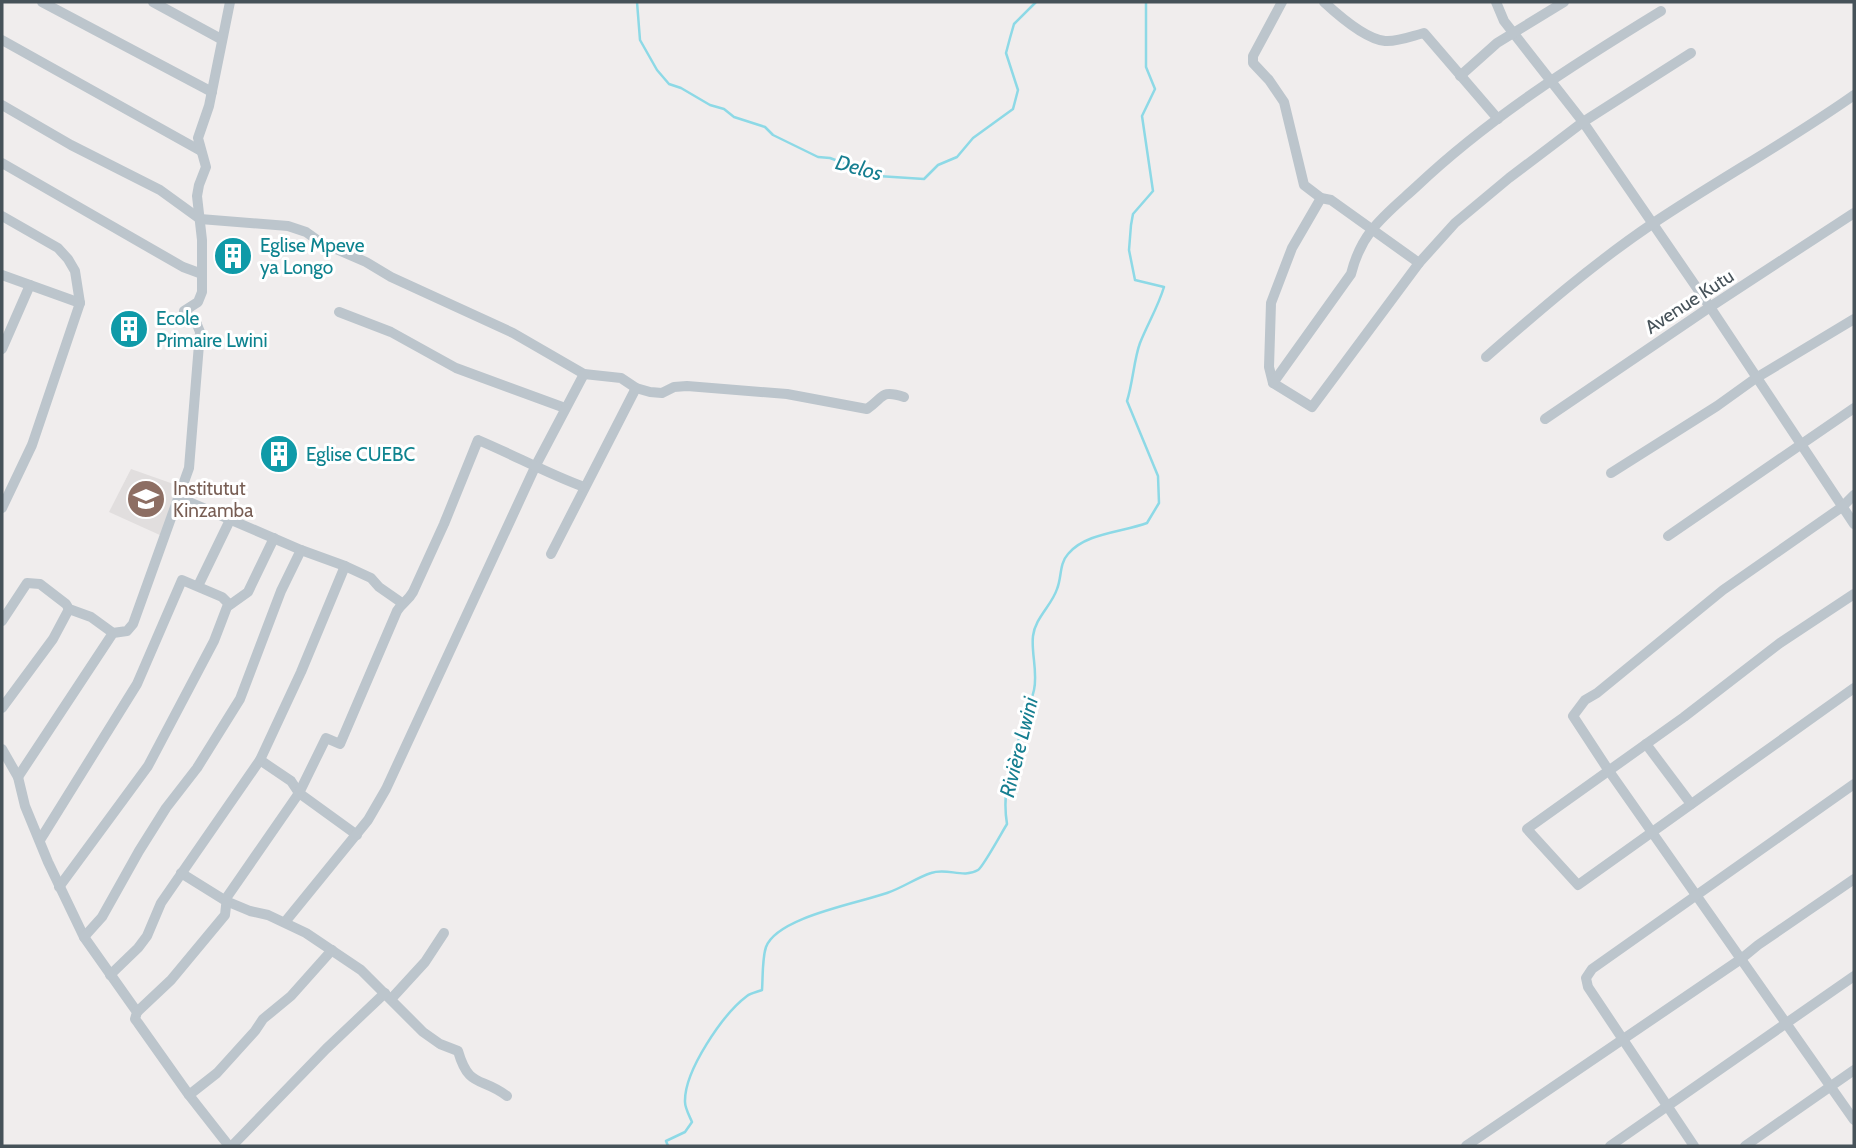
<svg xmlns="http://www.w3.org/2000/svg" width="1856" height="1148" viewBox="0 0 1856 1148" font-family="Cabin,sans-serif">
	<style>
		.education { fill: #e1dede }
		.lines { fill: none; stroke-linecap: round; stroke-linejoin: round }
		.stream { stroke: #8dd9e6; stroke-width: 2.5 }
		.minor { stroke: #bcc5cc; stroke-width: 10 }
		.labels { text-anchor: middle; stroke-width: 6; stroke-linejoin: round; paint-order: stroke }
		.culture-label { font-size: 19px; fill: #0d838f; stroke: #fff; text-anchor: start }
		.street-label { font-size: 19px; fill: #465259; stroke: #fff }
		.education-label { font-size: 19px; fill: #785e54; stroke: #fff; text-anchor: start }
		.water-label { font-size: 21px; font-style: italic; fill: #157e90; stroke: #fff }
	</style>
	<rect width="100%" height="100%" fill="#f0eded"/>
	<path class="education" d="M131,469l51,18 -20,49 -53,-24z"/>
	<g class="lines">
		<g class="stream">
			<path d="M637,2l3,38 17,30 12,14 12,4 29,17 14,4 10,8 31,10 8,8 45,22 12,1 48,18 46,3 14,-14 19,-8 16,-19 40,-29 5,-19 -12,-37 4,-15 4,-14 22,-22"/>
			<path d="M668,1146l-2,-5 19,-9 7,-10c-3,-7 -7,-14 -7,-20 -1,-31 38,-88 62,-106 4,-3 10,-4 15,-6 1,-13 0,-31 4,-43 11,-30 93,-44 121,-54 15,-5 29,-15 44,-20 16,-6 32,6 47,-3 5,-3 24,-38 29,-46 -8,-47 16,-89 27,-134 4,-18 -3,-37 -1,-54 2,-18 19,-31 24,-47 5,-12 2,-25 11,-35 17,-21 55,-22 79,-31l12,-20 -1,-27 -31,-75c6,-19 7,-42 13,-58 8,-20 18,-36 24,-56l-29,-7 -6,-30 2,-25 2,-11 20,-23 -11,-75 13,-27 -9,-22v-65"/>
		</g>
		<g class="minor">
			<path d="M42,2l170,90"/>
			<path d="M153,2l68,37"/>
			<path d="M1282,2l-29,54v7l16,17 15,22 20,83 17,13 10,2 88,63"/>
			<path d="M1324,2c14,13 42,37 61,39 13,1 27,-5 39,-8l74,86"/>
			<path d="M1496,2l8,19 79,101 127,185 144,217"/>
			<path d="M2,40l199,111"/>
			<path d="M1460,76l37,-33 67,-41"/>
			<path d="M2,105l69,40 89,45 40,29 88,7 18,6 14,10 46,20 25,15 122,56 71,41 37,4 15,10 14,4 12,1 12,-6 13,-1 100,8 80,15c17,-11 13,-20 37,-12"/>
			<path d="M2,163l181,104 19,7"/>
			<path d="M1321,198l-29,50 -21,55 -2,64 4,16 39,24 107,-144 36,-40 54,-45 74,-56 108,-69"/>
			<path d="M2,216l56,32 10,11 7,12 5,32 -48,142 -30,63"/>
			<path d="M2,275l78,28"/>
			<path d="M339,312l52,20 65,36 109,40"/>
			<path d="M2,349l28,-64"/>
			<path d="M1486,357c54,-47 107,-93 166,-133 67,-45 137,-83 202,-129"/>
			<path d="M1273,383l78,-109c4,-16 10,-30 20,-43 13,-17 31,-31 46,-45 73,-69 159,-123 244,-175"/>
			<path d="M1545,419l165,-112 144,-94"/>
			<path d="M1611,473l106,-67 39,-28 98,-59"/>
			<path d="M1854,495l-12,12 -119,83 -126,103 -12,7 -12,16 36,55 245,349"/>
			<path d="M180,498l121,52 44,16 26,12 8,9 23,16"/>
			<path d="M1668,536l186,-128"/>
			<path d="M551,554l85,-166"/>
			<path d="M198,586l32,-66"/>
			<path d="M1854,594l-74,49 -96,74 -157,112 51,56 276,-197"/>
			<path d="M2,621l25,-38 13,1 26,20 3,5 22,8 22,16"/>
			<path d="M2,708l51,-69 16,-30"/>
			<path d="M1646,744l45,60"/>
			<path d="M2,749l16,28 7,29 23,56 36,75 53,75 -2,7 3,4 51,72 40,51"/>
			<path d="M260,760l31,21 8,12 58,42"/>
			<path d="M18,777l95,-144 14,-2 6,-7 56,-156 11,-136 -4,-10 -12,-11 14,-9 4,-10v-52l-5,-44 2,-11 7,-18 -8,-29 11,-32 21,-104"/>
			<path d="M40,840l97,-156 45,-104 40,17 7,7"/>
			<path d="M181,873l45,28 24,10 18,4 38,18 55,37 62,62 17,12 18,7c11,38 23,25 49,45"/>
			<path d="M59,887l89,-121 66,-125 13,-34 21,-15 26,-54"/>
			<path d="M285,922l83,-102 18,-31 150,-324 48,-91"/>
			<path d="M84,937l18,-20 37,-66 27,-43 31,-40 43,-69 41,-108 20,-41"/>
			<path d="M110,975l28,-27 9,-12 14,-33 99,-143 41,-88 44,-106"/>
			<path d="M392,998l33,-36 19,-29"/>
			<path d="M137,1012l34,-32 54,-65 2,-18 72,-104 27,-55 14,6 57,-133c5,-8 11,-10 16,-19l31,-68 34,-84c36,15 70,34 106,47"/>
			<path d="M189,1095l28,-22 38,-42 8,-12 28,-23 41,-46"/>
			<path d="M232,1146l94,-97 59,-56"/>
			<path d="M1466,1146l275,-187 17,-14 96,-66"/>
			<path d="M1610,1146l244,-170"/>
			<path d="M1694,1146l-106,-159 -2,-9 6,-9 262,-185"/>
			<path d="M1745,1146l109,-76"/>
		</g>
	</g>
	<defs>
		<symbol id="building-disc" viewBox="-11 -11 22 22"><circle r="9.5" fill="#0f9aa8" stroke="#fff"/><path d="M-4-6H4V6H1V3H-1V6H-4ZM-2.5-4.3h1.7v1.8h-1.7ZM.8-4.3h1.7v1.8H.8ZM-2.5-1h1.7V.8h-1.7ZM.8-1h1.7V.8H.8Z" fill="#fff"/></symbol>
		<symbol id="school-disc" viewBox="-11 -11 22 22"><circle r="9.5" fill="#8d6e63" stroke="#fff"/><path d="M0-5L7-2L0 1L-7-2ZM-4 1L0 2.5L4 1V4Q0 6-4 4Z" fill="#fff"/></symbol>
	</defs>
	<g fill-rule="evenodd">
		<use href="#building-disc" x="211" y="234" width="44" height="44"/>
		<use href="#building-disc" x="107" y="307" width="44" height="44"/>
		<use href="#building-disc" x="257" y="432" width="44" height="44"/>
		<use href="#school-disc" x="124" y="477" width="44" height="44"/>
	</g>
	<g class="labels">
		<g class="culture-label">
			<text x="260" y="252">Eglise Mpeve<tspan x="260" dy="22">ya Longo</tspan></text>
			<text x="156" y="325">Ecole<tspan x="156" dy="22">Primaire Lwini</tspan></text>
			<text x="306" y="461">Eglise CUEBC</text>
		</g>
		<g class="street-label">
			<text transform="translate(1689 301) rotate(-33)" y="7">Avenue Kutu</text>
		</g>
		<g class="education-label">
			<text x="173" y="495">Institutut<tspan x="173" dy="22">Kinzamba</tspan></text>
		</g>
		<g class="water-label">
			<text transform="translate(859 168) rotate(15)" y="7">Delos</text>
			<text transform="translate(1019 747) rotate(-76)" y="7">Rivière Lwini</text>
		</g>
	</g>
	<rect width="1856" height="1148" fill="none" stroke="#465259" stroke-width="7"/>
</svg>
